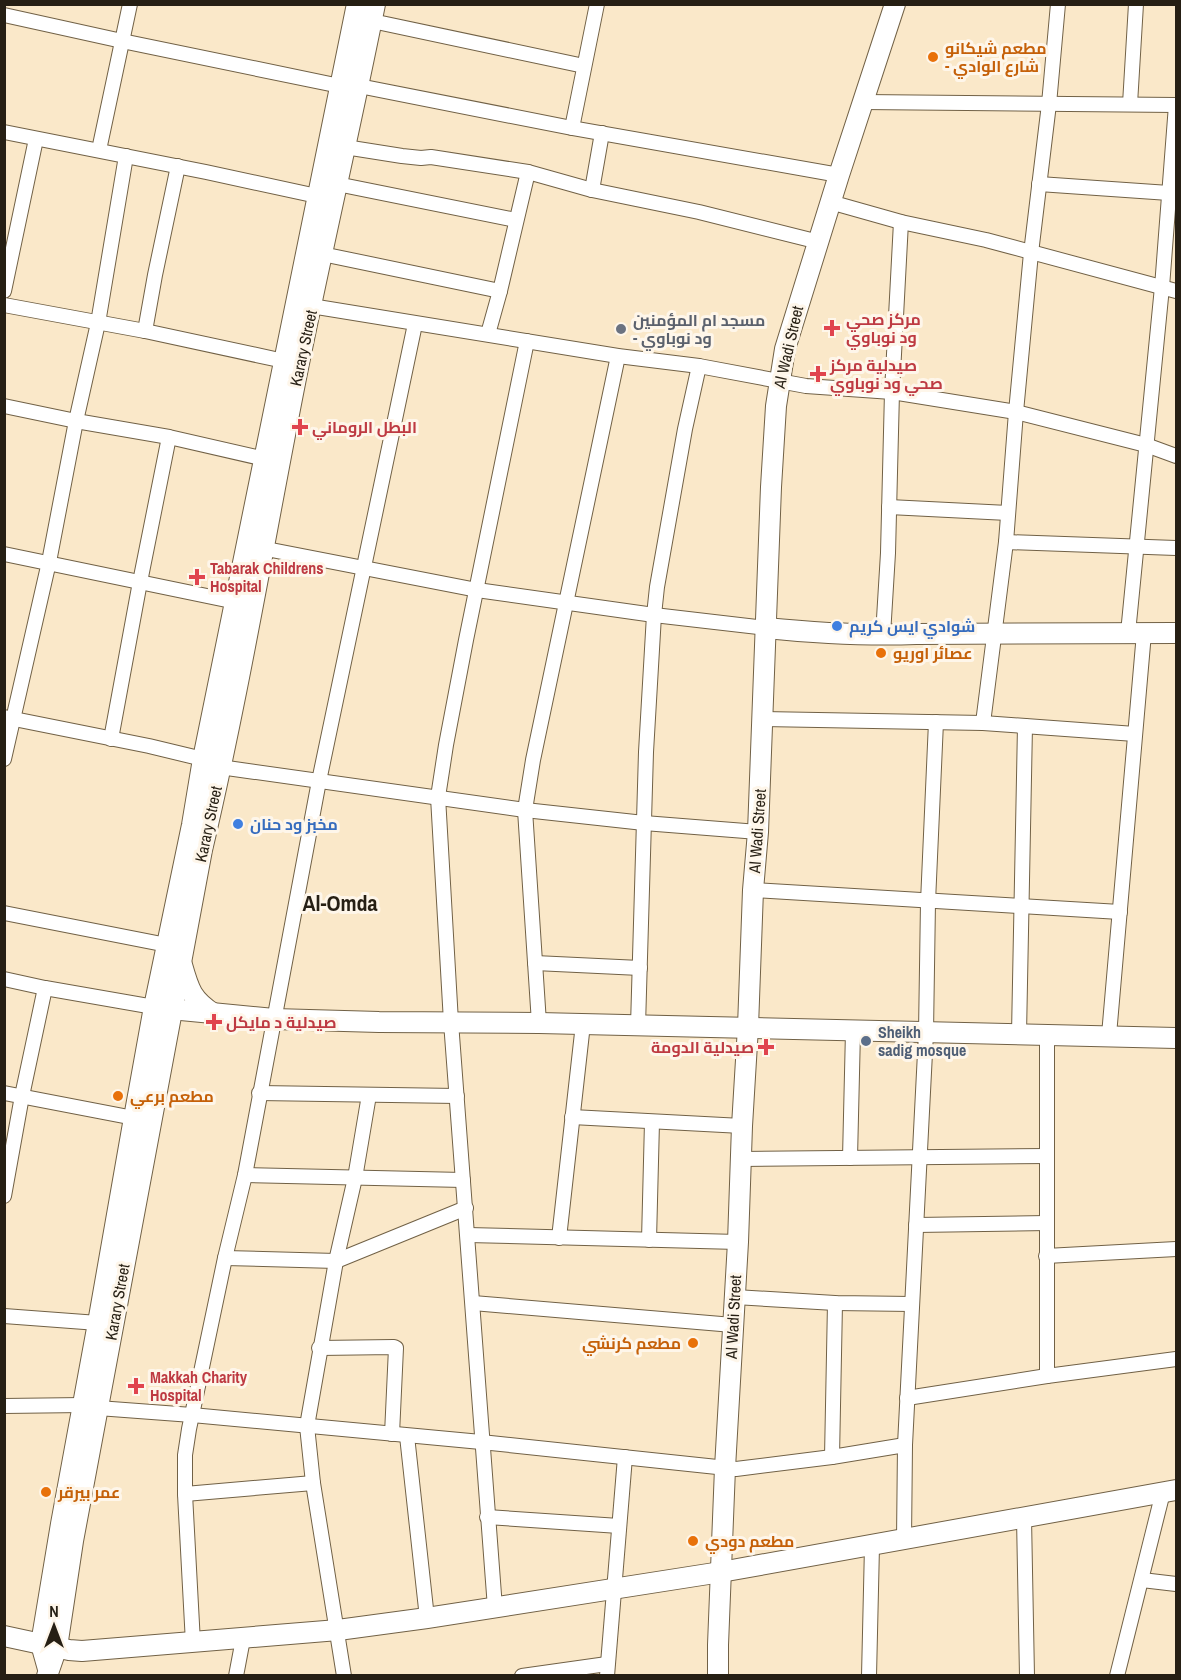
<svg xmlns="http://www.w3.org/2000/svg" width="1181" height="1680" viewBox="0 0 1181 1680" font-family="'Archivo Narrow',Cairo,sans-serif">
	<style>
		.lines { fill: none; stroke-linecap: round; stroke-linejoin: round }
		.street-casing { stroke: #716146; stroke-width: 16 }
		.secondary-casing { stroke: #716146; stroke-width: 22 }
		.street { stroke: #fff; stroke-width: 14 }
		.secondary { stroke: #fff; stroke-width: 20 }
		.food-dot { fill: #e8710a; stroke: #fef6ea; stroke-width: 2 }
		.health-dot { fill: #e0444e; stroke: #fef6ea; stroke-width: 2 }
		.worship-dot { fill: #6b7280; stroke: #fef6ea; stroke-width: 2 }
		.shop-dot { fill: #3f7fe0; stroke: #fef6ea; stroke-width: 2 }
		.service-dot { fill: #5c6f8a; stroke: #fef6ea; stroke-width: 2 }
		.labels { text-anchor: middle; stroke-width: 6; stroke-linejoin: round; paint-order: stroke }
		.food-label { font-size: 16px; font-weight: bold; fill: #c56008; stroke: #fef6ea; text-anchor: start }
		.health-label { font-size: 16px; font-weight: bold; fill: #be3a42; stroke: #fef6ea; text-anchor: start }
		.worship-label { font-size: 16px; font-weight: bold; fill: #5b616d; stroke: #fef6ea; text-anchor: start }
		.street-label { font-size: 16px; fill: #261f14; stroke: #fef6ea }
		.shop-label { font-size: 16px; font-weight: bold; fill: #366cbe; stroke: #fef6ea; text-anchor: start }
		.service-label { font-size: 16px; font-weight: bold; fill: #4e5e75; stroke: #fef6ea; text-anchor: start }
		.district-label { font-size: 22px; font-weight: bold; fill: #261f14; stroke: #fef6ea }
	</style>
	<rect width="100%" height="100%" fill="#fae8c9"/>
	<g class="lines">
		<defs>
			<g id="street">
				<path d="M4,15l118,26 218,45"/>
				<path d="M372,21l212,45"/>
				<path d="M359,86l213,42 267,47"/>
				<path d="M863,102l313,3"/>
				<path d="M1130,104l6,-100"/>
				<path d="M572,128l25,-124"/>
				<path d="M4,132l202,40 111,24"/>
				<path d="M345,147l57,9 19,2 10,-1 97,15"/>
				<path d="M99,150l31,-146"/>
				<path d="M337,184l179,36"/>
				<path d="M1039,184l130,9"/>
				<path d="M592,190l10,-57"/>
				<path d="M830,202l71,20 85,18 190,51"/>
				<path d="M322,254l178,37"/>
				<path d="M4,291l32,-152"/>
				<path d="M4,305l141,26 139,30"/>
				<path d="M311,306l307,50 81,10 107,20 86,6 124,20 130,33 30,11"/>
				<path d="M145,331l10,-56 23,-109"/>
				<path d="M488,334l12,-43 28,-119 64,18 107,22 120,30"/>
				<path d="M4,406l72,15 93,16 96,22"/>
				<path d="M889,507l119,6"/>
				<path d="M1006,542l170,6"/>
				<path d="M256,547l221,43 177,25 112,13"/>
				<path d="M4,554l232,48"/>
				<path d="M1128,633l34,-346 14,-182"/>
				<path d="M883,635l5,-82 4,-161 9,-170"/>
				<path d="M4,717l145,29 54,13"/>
				<path d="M763,719l220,4 23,-181 10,-130 15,-159 18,-149 9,-100"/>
				<path d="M983,723l152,11"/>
				<path d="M111,739l29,-157 29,-145"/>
				<path d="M4,759l45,-197 27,-141 22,-98 28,-167"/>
				<path d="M220,767l305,43 119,13 114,9"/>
				<path d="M753,890l367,22"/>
				<path d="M4,913l163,32"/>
				<path d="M535,963l105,5"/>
				<path d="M4,979l41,9 109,19"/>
				<path d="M539,1023l-14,-213 8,-50 85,-404"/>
				<path d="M638,1026l8,-274 8,-137 3,-28 28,-158 14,-63"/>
				<path d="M1019,1034l6,-308"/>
				<path d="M1109,1035l35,-402"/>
				<path d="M4,1093l130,25"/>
				<path d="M259,1093l198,3"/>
				<path d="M572,1117l170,9"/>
				<path d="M850,1158l3,-127"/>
				<path d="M740,1159l307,-3"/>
				<path d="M245,1175l218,5"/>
				<path d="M4,1196l18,-100 23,-108"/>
				<path d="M916,1225l131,-2"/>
				<path d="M468,1235l270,7"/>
				<path d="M559,1238l24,-214"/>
				<path d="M649,1240l3,-118"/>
				<path d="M1046,1256l130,-7"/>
				<path d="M225,1258l111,3 130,-53"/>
				<path d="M735,1297l100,6 77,1"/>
				<path d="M473,1303l260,22"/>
				<path d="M4,1316l94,7"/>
				<path d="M319,1348l75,-1 2,1 -4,86"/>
				<path d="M1047,1376v-342"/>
				<path d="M907,1398l140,-22 129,-17"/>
				<path d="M4,1406l79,-1"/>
				<path d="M98,1408l94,7 289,27 255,27 96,-12 73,-12"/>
				<path d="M407,1436l20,182"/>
				<path d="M832,1457l3,-154"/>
				<path d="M185,1494l128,-11"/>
				<path d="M487,1517l132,9"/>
				<path d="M1024,1518l3,158"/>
				<path d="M904,1540l1,-95 21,-412 2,-131 8,-180"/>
				<path d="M1142,1580l34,4"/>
				<path d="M495,1608l-44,-586 -13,-225 8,-52 20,-105 61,-299"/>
				<path d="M193,1643l-8,-149v-39l4,-26 36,-171 20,-83 74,-394 96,-457"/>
				<path d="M236,1676l7,-37"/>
				<path d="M344,1676l-31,-193 -6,-57 29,-165 19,-83 14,-83"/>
				<path d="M522,1676l85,-12"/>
				<path d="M607,1676l18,-219"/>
				<path d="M869,1676l3,-130"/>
				<path d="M1117,1676l46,-184"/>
			</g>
			<g id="secondary">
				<path d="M766,628c50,5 100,8 150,6l260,-1"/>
				<path d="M182,965c7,25 10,35 32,49"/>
				<path d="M160,1008l114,11 105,3 160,1 637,15"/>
				<path d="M4,1636l65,14 13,1 256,-21 89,-12 294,-46 455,-82"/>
				<path d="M48,1669l-7,-25 20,-120 37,-201 36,-205 20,-111 38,-182 11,-66 154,-755"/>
				<path d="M47,1676l10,-29 16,-106 129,-691c37,-157 63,-315 94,-472 25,-125 54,-249 79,-374"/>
				<path d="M718,1676v-31l7,-177 13,-226 4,-116 6,-99 5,-137 5,-58 13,-345 5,-81 9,-57 54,-174 56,-171"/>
			</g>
		</defs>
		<use href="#street" class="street-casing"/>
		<use href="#secondary" class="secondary-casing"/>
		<use href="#street" class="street"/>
		<use href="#secondary" class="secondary"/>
	</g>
	<g class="food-dot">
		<circle cx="933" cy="57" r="6"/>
		<circle cx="881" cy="653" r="6"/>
		<circle cx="118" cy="1096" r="6"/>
		<circle cx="693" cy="1343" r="6"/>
		<circle cx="46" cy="1492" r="6"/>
		<circle cx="693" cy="1541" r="6"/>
	</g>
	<g class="health-dot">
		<path d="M829 319h6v6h6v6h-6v6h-6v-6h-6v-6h6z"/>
		<path d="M815 365h6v6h6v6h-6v6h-6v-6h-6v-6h6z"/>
		<path d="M297 418h6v6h6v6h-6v6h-6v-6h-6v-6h6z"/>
		<path d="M194 568h6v6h6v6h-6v6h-6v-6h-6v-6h6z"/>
		<path d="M211 1013h6v6h6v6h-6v6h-6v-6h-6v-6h6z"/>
		<path d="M763 1038h6v6h6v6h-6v6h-6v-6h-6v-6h6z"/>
		<path d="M133 1377h6v6h6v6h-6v6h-6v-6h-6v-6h6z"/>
	</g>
	<circle class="worship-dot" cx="621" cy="329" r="6"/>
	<g class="shop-dot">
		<circle cx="837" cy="626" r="6"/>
		<circle cx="238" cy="824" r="6"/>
	</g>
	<circle class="service-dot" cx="866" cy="1041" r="6"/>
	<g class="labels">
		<g class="food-label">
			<text x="945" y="54">مطعم شيكانو<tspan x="945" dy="18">- شارع الوادي</tspan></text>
			<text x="893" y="659">عصائر اوريو</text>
			<text x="130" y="1102">مطعم برعي</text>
			<text x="681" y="1349" text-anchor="end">مطعم كرنشي</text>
			<text x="58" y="1498">عمر بيرقر</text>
			<text x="705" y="1547">مطعم دودي</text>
		</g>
		<g class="health-label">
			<text x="846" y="325">مركز صحي<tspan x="846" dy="18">ود نوباوي</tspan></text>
			<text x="830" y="371">صيدلية مركز<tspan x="830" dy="18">صحي ود نوباوي</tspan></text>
			<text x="312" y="433">البطل الروماني</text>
			<text x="210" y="574">Tabarak Childrens<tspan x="210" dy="18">Hospital</tspan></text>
			<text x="226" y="1028">صيدلية د مايكل</text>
			<text x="754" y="1053" text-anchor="end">صيدلية الدومة</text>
			<text x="150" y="1383">Makkah Charity<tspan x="150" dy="18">Hospital</tspan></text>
		</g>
		<g class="worship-label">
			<text x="633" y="326">مسجد ام المؤمنين<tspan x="633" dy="18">- ود نوباوي</tspan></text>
		</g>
		<g class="street-label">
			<text transform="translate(788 347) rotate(-77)" y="6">Al Wadi Street</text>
			<text transform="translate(303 348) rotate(-78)" y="6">Karary Street</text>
			<text transform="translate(208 824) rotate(-78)" y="6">Karary Street</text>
			<text transform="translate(757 831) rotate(-86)" y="6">Al Wadi Street</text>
			<text transform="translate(117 1302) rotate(-80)" y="6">Karary Street</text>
			<text transform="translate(733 1317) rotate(-87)" y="6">Al Wadi Street</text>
		</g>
		<g class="shop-label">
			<text x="849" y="632">شوادي ايس كريم</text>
			<text x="250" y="830">مخبز ود حنان</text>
		</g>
		<g class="service-label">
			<text x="878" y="1038">Sheikh<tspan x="878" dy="18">sadig mosque</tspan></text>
		</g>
		<g class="district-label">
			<text x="340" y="911">Al-Omda</text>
		</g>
	</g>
	<rect width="1181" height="1680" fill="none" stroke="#261f14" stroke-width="12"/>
	<g transform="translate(54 1626)" stroke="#fef6ea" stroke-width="4.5" paint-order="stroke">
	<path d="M0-4.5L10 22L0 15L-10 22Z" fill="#261f14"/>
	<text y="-9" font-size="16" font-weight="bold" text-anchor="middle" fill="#261f14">N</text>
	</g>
</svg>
